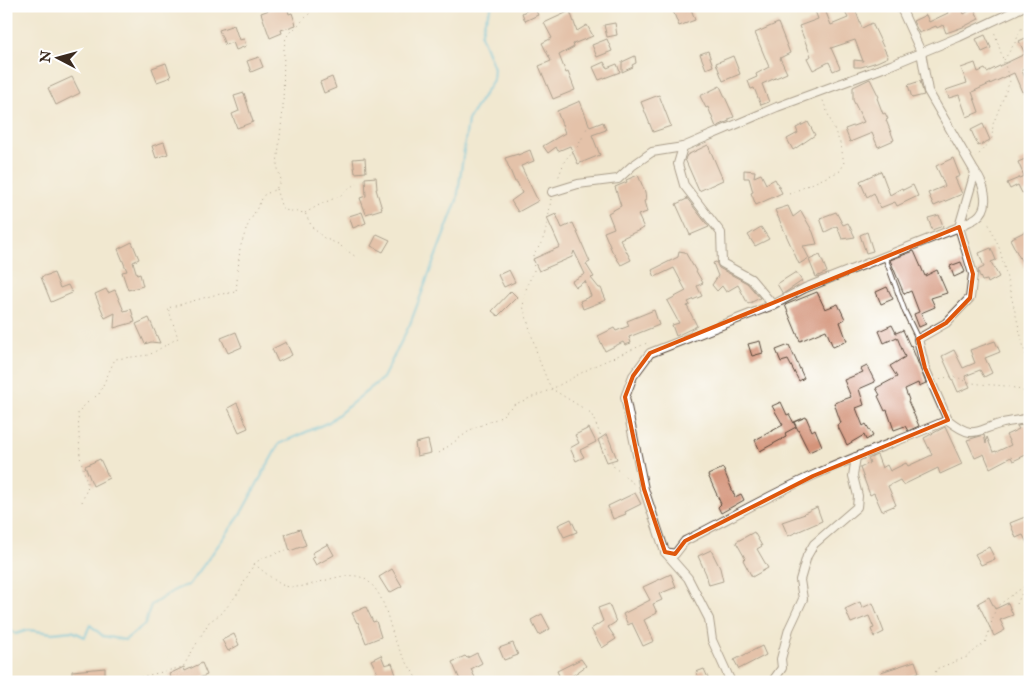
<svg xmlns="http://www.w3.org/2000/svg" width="1036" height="688" viewBox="0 0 1036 688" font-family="'IM FELL Great Primer',serif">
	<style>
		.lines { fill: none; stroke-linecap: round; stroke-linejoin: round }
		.stream { stroke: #5fbfde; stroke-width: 2.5 }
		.building { fill: #d4947a }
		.service-casing { stroke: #564639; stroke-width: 6 }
		.minor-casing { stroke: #564639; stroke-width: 10 }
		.path { stroke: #564639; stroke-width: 1; stroke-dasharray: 1 4; stroke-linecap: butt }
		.service { stroke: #fff; stroke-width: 4 }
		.minor { stroke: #fff; stroke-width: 8 }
		.marked { fill: none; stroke: #df570d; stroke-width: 4; stroke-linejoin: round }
	</style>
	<rect width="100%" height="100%" fill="#fff"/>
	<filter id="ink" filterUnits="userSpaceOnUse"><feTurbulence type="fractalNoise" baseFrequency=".02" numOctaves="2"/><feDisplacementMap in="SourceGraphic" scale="10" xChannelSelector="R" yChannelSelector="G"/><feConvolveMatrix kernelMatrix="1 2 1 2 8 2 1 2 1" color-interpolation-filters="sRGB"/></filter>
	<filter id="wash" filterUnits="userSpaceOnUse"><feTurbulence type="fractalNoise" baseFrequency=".0096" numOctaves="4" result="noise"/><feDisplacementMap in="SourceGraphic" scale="20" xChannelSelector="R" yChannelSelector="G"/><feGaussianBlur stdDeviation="1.12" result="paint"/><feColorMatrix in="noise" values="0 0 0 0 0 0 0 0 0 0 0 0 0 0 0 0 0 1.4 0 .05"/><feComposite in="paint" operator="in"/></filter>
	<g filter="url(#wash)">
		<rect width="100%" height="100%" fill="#f1e8d0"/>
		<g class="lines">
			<path class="stream" d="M6,628l10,6 12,-4 25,3 19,-2 13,6 5,-12 13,11 22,4 20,-16 6,-19c13,-7 24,-18 38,-20l50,-68 40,-73 50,-22 54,-44 27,-54 47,-124 11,-80 25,-40 1,-12 -13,-33 4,-15 7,-14"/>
		</g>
		<g id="blocks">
			<g class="building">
				<path d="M280,6h7l2,8 3,-1 4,12 -15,5 1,3 -12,5 -9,-25z"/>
				<path d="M671,6h19l5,14 -16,6z"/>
				<path d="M842,6h12l8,22 10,-5 16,34 -11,5 -16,5h-7v-7l9,1 -8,-21 -24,8 9,20 -7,3 -4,-9 -16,8 -6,-12 4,-2 -12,-30 19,-7 -4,-11 11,2 6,15 17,-7z"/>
				<path d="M945,6h16l3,8 10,-6 5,11 -16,8 -17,6 -3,-8 -6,3 -1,-2 -17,7 -6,-12 13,-6 3,7 19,-9z"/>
				<path d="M534,7l4,8 -13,6 -3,-8z"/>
				<path d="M570,11l7,20 10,-6 6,11 -20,8 1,3 -15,8 7,18 2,-1 7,18 -22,9 -14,-33 12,-5 -9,-18 10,-5 -8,-15z"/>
				<path d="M615,23l2,12 -10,2 -3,-12z"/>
				<path d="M778,23l12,30 -10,5 7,15 -25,11 7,18 -8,3 -7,-17 -3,1 -3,-8 9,-4 -1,-3 13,-7 -14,-34z"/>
				<path d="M234,25l5,15 5,-1 2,7 -10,4 -3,-8 -8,3 -6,-15z"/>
				<path d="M985,35l6,13 -9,4 -6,-13z"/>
				<path d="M1030,36v30l-8,4 7,19 -7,3 -8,-19 -42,19 7,20 -12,5 -8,-22 -10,3 -3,-8 21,-7 -6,-15 14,-5 3,9 7,-3 2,3 38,-18 -6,-13z"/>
				<path d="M607,39l5,12 -15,6 -5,-12z"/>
				<path d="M708,51l5,15 -7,3 -6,-15z"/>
				<path d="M635,56l1,7 -4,2 1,2 -11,5v-10z"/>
				<path d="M733,56l7,18 -17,7 -7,-18z"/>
				<path d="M259,57l4,10 -12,5 -4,-11z"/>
				<path d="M604,62l3,6 10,-4 3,8 -21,8 -6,-13z"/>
				<path d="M166,63l5,14 -14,5 -5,-14z"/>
				<path d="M72,77l8,16 -24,12 -8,-17z"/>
				<path d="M332,77l4,11 -12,5 -4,-11z"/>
				<path d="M870,79l9,18 -2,1 6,16 2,-1 3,6 -2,1 8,20 -16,7 -6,-14 -22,9 -5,-13 19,-7 -11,-22v-13z"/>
				<path d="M920,81l4,14 -12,3 -4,-13z"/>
				<path d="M720,86l14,31 -5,2v2l-13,6 -8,-20 -2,1 -6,-12z"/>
				<path d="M244,93l9,29 -16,6 -5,-14 7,-3 -5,-15z"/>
				<path d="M659,95l12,31 -18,6 -12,-30z"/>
				<path d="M580,101l10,26 13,-5 3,8 -14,5 8,20 -22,9 -8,-18 -12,5 -2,-4 -8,6 -5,-7 22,-13 -8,-22z"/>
				<path d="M808,122l7,13 -22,15 -6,-11 11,-6 -2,-5z"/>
				<path d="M983,124l7,16 -12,6 -7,-16z"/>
				<path d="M164,142l4,12 -12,4 -4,-12z"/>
				<path d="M708,145l15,35 -24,11 -14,-32 2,-4z"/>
				<path d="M530,150l4,11 -13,5 17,35 -20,11 -7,-11 11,-8 -5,-11h-2l-10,-24 13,-4v1z"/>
				<path d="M1030,157v33l-8,3 -4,-8 -8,4 -3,-6 17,-7 -6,-14z"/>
				<path d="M365,158l1,14 -11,1 -2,-14z"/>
				<path d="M953,158l7,18 -5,2 7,16 -28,12 -6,-13 17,-7 -9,-20z"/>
				<path d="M744,170l11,1 -1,6 7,-3 5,10 9,-5 7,14 -26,12 -5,-12 2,-1 -4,-14h-5z"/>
				<path d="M881,171l9,24 12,-7 1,2 10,-5 5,11 -21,10 -2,-4 -15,6 -6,-15 -7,4 -7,-16z"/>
				<path d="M638,175l7,17 1,8 -2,1 3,11 -9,3 6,13 -24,11 11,21 -10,5 -9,-14 -8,-19 10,-4 -6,-15 13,-7 -6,-19 12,-5 -1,-2z"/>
				<path d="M376,177l1,12h-1l6,20 -16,5 -6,-16 6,-2 -1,-18z"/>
				<path d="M686,197l23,30 -19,8 -14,-31 11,-5z"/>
				<path d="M788,206l5,11 8,-6 12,21 4,12 -14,2 6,12 -10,6 -24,-54z"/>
				<path d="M362,212l4,11 -13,5 -4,-12z"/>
				<path d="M836,212l7,13 5,-2 7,14 -13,2 -5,-13 -12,6 -5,-14z"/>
				<path d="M556,214l6,14 11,-5 17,39 -4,2 8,13 -3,1 8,10h2l5,12 -23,9 -3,-8 11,-5 -6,-15 -9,6 -4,-6 13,-7 -11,-23 -2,6 -33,14 -6,-12 27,-12 -13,-29z"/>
				<path d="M939,215l4,11 -11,4 -4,-12z"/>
				<path d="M761,227l8,12 -14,7 -7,-11z"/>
				<path d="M1030,229v49l-20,-39z"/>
				<path d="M867,232l6,19 -7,2 -6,-18z"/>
				<path d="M377,234l13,6 -7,12 -12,-6z"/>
				<path d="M132,242l7,17 -6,3 4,13 3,-1 3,12 -15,4 -6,-18 5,-1 -9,-22z"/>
				<path d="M991,248l5,12 -5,2 8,15 -11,6 -1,-3 -5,1 -3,-7 -1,-4 6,-3 -5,-14z"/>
				<path d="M679,251l6,1 18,31 -6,3 5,10 -14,6 2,3 -3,1 10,20 -21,10 -4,-11 7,-2 -12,-22 19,-10 -12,-23 -19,9 -3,-7 26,-13z"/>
				<path d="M914,251l11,25 12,-6 10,23 -16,5 4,9 -14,6 5,11 -7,3 -5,-13 5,-2 -8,-21 -7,3 -14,-34z"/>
				<path d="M820,255l7,17 -11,5 -7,-17z"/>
				<path d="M716,262l3,6 28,15 13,15 -12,6 -10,-19 -12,7 -4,-6 -5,5 -5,-6 6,-9 -5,-13z"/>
				<path d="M961,262l4,10 -11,5 -4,-11z"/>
				<path d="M509,270l6,12 -11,5 -6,-12z"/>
				<path d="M796,272l6,9 -19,13 -6,-10z"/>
				<path d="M54,273l6,15 8,-3 4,8 -21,9 -10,-25z"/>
				<path d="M887,287l6,12 -12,5 -5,-12z"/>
				<path d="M106,289l2,4 7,-3 9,21 7,-2 4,13 -21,6 1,-15 -10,5 -10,-24z"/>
				<path d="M511,291l6,6 -19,19 -6,-5z"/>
				<path d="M817,292l8,17 13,-5 7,15 -5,3 7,19 -14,6 -7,-17 -26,11 -15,-36z"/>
				<path d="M654,310l5,15 -30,12 2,6 -6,2 -2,-3 -18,9 -7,-15 16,-8 2,3 13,-5 -2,-5z"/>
				<path d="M149,318l11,25 -9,-1 -6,2 -9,-20z"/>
				<path d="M892,325l4,8 7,-3 7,16 1,-1 15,38 -7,3 -1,-3 -13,6 4,11 -1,1 11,25 -11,5 -3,-5 -11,4 -7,-20 -2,1 -7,-15 2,-1 -4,-7 21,-11 -7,-11 15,-9 -8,-20 -13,6 -5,-12z"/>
				<path d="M236,332l6,15 -14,6 -7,-15z"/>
				<path d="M760,341l3,12 -11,3 -4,-12z"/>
				<path d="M995,341l5,11 -15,6 7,15 -8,4 -4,-7 -15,6 5,11 -12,5 -16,-36 12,-6 9,18 12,-5 -5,-13z"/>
				<path d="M286,342l6,13 -14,7 -6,-13z"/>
				<path d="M789,345l15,33 -5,3 -11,-21 -7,2 -5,-12z"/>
				<path d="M867,366l8,16 -16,7 5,16 -8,3 7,18 3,-2 7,12 -7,4 -2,-5 -17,10 -10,-20 4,-2 -7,-20 17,-6 -7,-17 19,-8 -2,-3z"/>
				<path d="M781,402l6,13 2,-1 7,13 -11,6 1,4 -26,14 -5,-11 28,-15 -11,-19z"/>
				<path d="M237,403l11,25 -9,4 -11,-24z"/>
				<path d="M806,417l6,14 3,-2 7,17 -13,6 -15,-30z"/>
				<path d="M1030,424v29l-17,8 -2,-4 -21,11 -6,-14 -9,4 -8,-18 17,-5 2,9 1,-7 6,15 3,-1v1l15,-7 -5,-10 13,-6 -2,-3z"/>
				<path d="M945,427l17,37 -22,10 -2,-6 -35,17 -3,-5 -12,6 8,19 -14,6 -8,-18 -4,2 -10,-27 10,-5 -2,-4 9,-4 5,13 5,-3 3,6 16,-8 2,3 24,-11 -8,-17z"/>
				<path d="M589,428l7,14 -16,8 4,7 -8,4 -6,-13 9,-5 -4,-8z"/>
				<path d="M607,434l10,25 -10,3 -9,-22z"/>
				<path d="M428,440l3,13 -14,3 -2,-13z"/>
				<path d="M100,459l9,19 -16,8 -8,-20z"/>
				<path d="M723,468l12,29 6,-3 3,6 -23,13 -3,-6 3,-3 -13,-29z"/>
				<path d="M635,493l6,11 -16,8 1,2 -13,5 -5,-13z"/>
				<path d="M817,507l5,14 -34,15 -6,-14 23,-8 -1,-1z"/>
				<path d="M1025,517l5,9v23l-7,-14 -7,3 -6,-15z"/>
				<path d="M571,519l6,13 -13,5 -6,-12z"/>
				<path d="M300,529l6,16 -16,6 -5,-17z"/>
				<path d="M754,532l8,14 -5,3 11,19 -16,9 -9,-17 2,-2 -9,-16z"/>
				<path d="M328,544l6,11 -18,10 -4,-7 3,-1 -3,-4z"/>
				<path d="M989,547l6,12 -14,6 -6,-11z"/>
				<path d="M711,550l9,18 3,13 -14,4 -3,-11 -8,-18z"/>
				<path d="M392,569l10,17 -13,7 -10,-16z"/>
				<path d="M671,574l5,13 -17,7 3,6 -9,4 4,9 -13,7 10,21 -11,5 -11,-23 -4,2 -5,-11 27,-14 -7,-13z"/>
				<path d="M989,597l6,12 13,-6 5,12 -13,5 5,10 -11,6 -16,-33z"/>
				<path d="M860,602l2,6 11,-5 11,29 -10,5 -3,-8 3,-1 -5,-12 -18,7 -6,-14z"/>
				<path d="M609,604l7,18 -8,5 8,12 -14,9 -11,-19 12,-8 -5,-13z"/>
				<path d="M366,607l7,15 3,-1 5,16 -15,6 -8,-21 -1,1 -5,-10z"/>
				<path d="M542,614l8,15 -11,6 -8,-15z"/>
				<path d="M234,634l5,11 -11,6 -6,-11z"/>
				<path d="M513,643l5,12 -14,5 -5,-12z"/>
				<path d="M762,646l4,9 -27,14 -5,-9z"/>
				<path d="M477,653l5,10 -11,6 6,13h-16l-9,-20 13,-6 2,2z"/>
				<path d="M381,655l4,10 7,-2 5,15 -12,4h-25l17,-10 -6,-12z"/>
				<path d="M581,659l5,7 -14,10 3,6h-13l-5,-11z"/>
				<path d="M915,661l4,11 -22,10h-12l-4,-10z"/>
				<path d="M202,663l5,12 -18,7h-16l-4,-8 15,-7 1,4z"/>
				<path d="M105,668v14h-33v-11z"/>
				<path d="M704,669l5,11 -5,2h-18l12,-6 -2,-4z"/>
			</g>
		</g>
	</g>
	<g filter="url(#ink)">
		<use href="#blocks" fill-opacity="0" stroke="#564639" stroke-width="1"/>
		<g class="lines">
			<defs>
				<path id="service" d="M885,257l20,55 13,27"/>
				<g id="minor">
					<path d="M683,147l-5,17 6,21 37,48 1,30 29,16 22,26"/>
					<path d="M552,192l26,-8 40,-5 14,-13 20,-14 31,-5 94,-40 114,-42 68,-28 66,-31"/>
					<path d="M948,420l-23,-52 -7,-29 28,-16 24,-25 3,-24 -14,-47c5,-3 12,-6 17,-9 16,-11 8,-34 -1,-46"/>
					<path d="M665,552l10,2 10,-13c43,-22 85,-46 129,-66 44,-20 90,-36 134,-55 27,21 27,10 55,3 9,-2 18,-3 27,-5"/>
					<path d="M731,682l-19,-42 -3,-21 -21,-41 -23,-26 -21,-63 -19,-92 8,-21 17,-23 123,-48 32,-17 154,-61 16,-55 -47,-81 -7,-39 -21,-46"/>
					<path d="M772,682l10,-14 -1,-9 8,-30 14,-30 -3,-19 7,-24 7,-12 43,-37 1,-11 -5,-20 3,-19"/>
				</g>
			</defs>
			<use href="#service" class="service-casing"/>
			<use href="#minor" class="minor-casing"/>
			<g class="path">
				<path d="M6,6h1"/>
				<path d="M1004,60l12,-19 12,-28"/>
				<path d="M976,158l16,-20 1,-14 17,-43 -16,-50"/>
				<path d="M557,181l8,-21 13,-14 9,-18"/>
				<path d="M276,189l5,16 3,5 21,3 7,14 12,11 14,6 18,13"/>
				<path d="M789,194l51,-23 4,-7 -3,-19 -8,-18 -11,-29"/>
				<path d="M551,199c-3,19 -4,42 -18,55l1,18 -7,13 -4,21 16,54 9,22 4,7 39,24 23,54 21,18"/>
				<path d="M305,213l16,-9 19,-8 12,-10 9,-4"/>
				<path d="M987,220l13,30 30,123"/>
				<path d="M940,379c21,-6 16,1 33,4 23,4 35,-1 57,12"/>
				<path d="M439,453l33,-24 29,-12 12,-12 39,-16 42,-23 53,-23 1,3"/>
				<path d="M1030,469l-3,23 3,5"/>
				<path d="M82,502l6,-16 -8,-29 -2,-45 9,-9 12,-9 16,-35 34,-4 29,-17 -10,-30 46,-13 22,-3 4,-44 7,-21 17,-32 12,-6 5,-9 -4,-15 6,-56 1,-61 2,-11 31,-31"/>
				<path d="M254,564c7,5 25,21 31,22 26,7 64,-24 85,-3 17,16 18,42 27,62 6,13 15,24 21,37"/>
				<path d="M1017,604l9,-20v-15l4,-3"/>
				<path d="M116,682l25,-5 42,-10 26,-45 13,-9 17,-21 15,-28 8,-6 24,-8"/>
				<path d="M934,682l2,-13 31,-12 19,-16 10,-34 34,-25"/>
			</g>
			<use href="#service" class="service"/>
			<use href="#minor" class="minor"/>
		</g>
	</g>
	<path d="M0 0H1036V688H0ZM959,227l14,47 -3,24 -24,25 -28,16 7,29 23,52 -135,56 -128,65 -10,13 -10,-2 -21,-63 -19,-92 8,-21 17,-23z" fill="#f1e8d0" fill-opacity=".55" fill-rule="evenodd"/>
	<path class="marked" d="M959,227l14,47 -3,24 -24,25 -28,16 7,29 23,52 -135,56 -128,65 -10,13 -10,-2 -21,-63 -19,-92 8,-21 17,-23z"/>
	<rect width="1036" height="688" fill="none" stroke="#fff" stroke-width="25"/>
	<g transform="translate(58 58) rotate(276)" stroke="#ffffff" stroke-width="4" paint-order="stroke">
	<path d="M0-4L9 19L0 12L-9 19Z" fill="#3b2a1e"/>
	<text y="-8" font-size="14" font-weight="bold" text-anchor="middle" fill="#3b2a1e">N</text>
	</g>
</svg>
